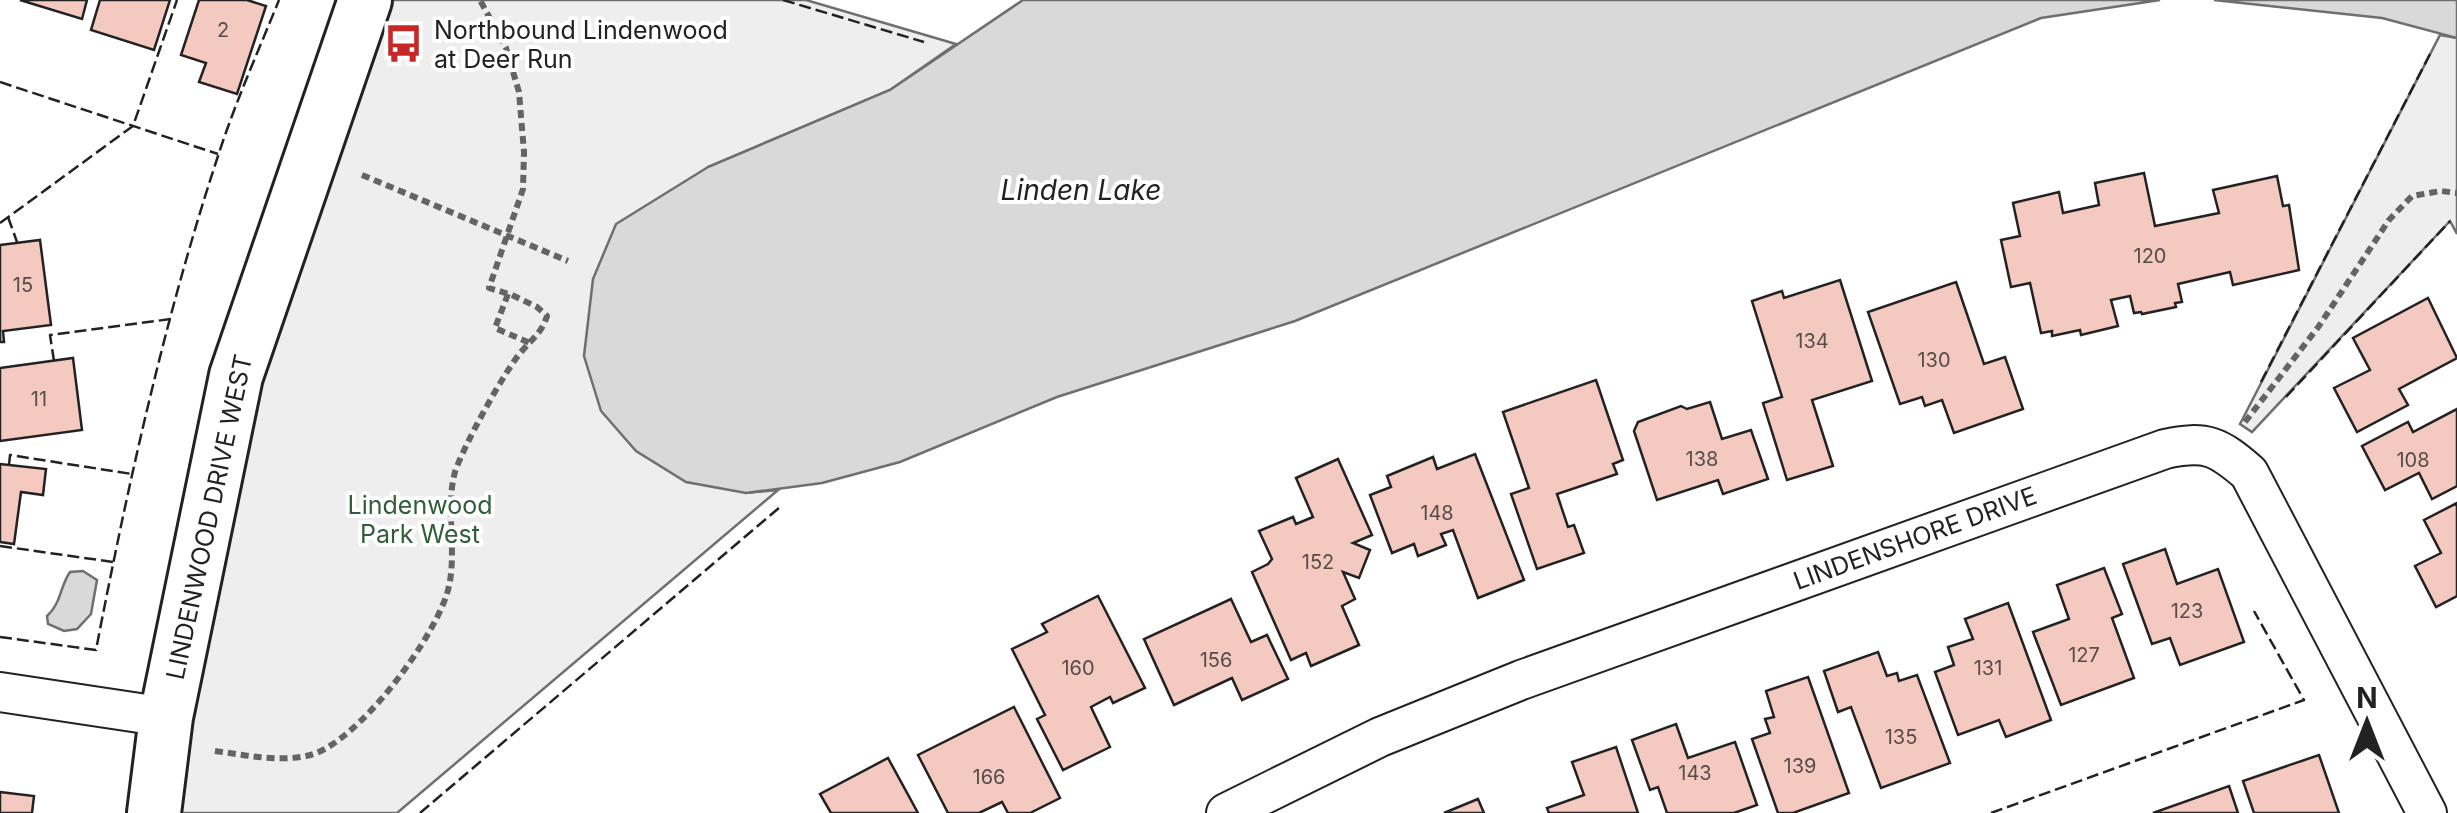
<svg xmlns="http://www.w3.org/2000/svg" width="2457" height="813" viewBox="0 0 2457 813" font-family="Inter,sans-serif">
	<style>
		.green { fill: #eee; stroke: #6f6f6f; stroke-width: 2.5 }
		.water { fill: #d9d9d9; stroke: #6f6f6f; stroke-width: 2.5 }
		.building { fill: #f3c9c0; stroke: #222; stroke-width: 2.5 }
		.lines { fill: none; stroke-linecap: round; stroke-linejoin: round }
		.street-casing { stroke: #222; stroke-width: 42 }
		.secondary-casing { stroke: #222; stroke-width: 58 }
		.path { stroke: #646464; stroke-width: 6; stroke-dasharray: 8 5; stroke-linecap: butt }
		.street { stroke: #fff; stroke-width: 38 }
		.secondary { stroke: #fff; stroke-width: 52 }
		.fence { stroke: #222; stroke-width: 2.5; stroke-dasharray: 12 5; stroke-linecap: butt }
		.labels { text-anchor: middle; stroke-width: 8; stroke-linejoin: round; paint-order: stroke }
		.number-label { font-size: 20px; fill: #564c4a }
		.poi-label { font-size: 25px; fill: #222; stroke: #fff; text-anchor: start }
		.park-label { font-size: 25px; fill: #2f5e38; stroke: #fff }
		.street-label { font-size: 25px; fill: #222; stroke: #fff }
		.water-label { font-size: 28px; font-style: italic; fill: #222; stroke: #fff }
	</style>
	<rect width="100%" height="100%" fill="#fff"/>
	<g class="green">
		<path d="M365,0h441l150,44 -66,46 -182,77 38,326 32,-3 -381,323h-243l12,-96z"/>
		<path d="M2440,35l17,3v196l-7,-13 -198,211 -12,-8z"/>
	</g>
	<g class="water">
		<path d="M1023,0h1137l-119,18 -746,303 -238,76 -157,65 -78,21 -76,10 -60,-11 -50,-31 -35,-40 -17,-55 9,-77 23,-55 92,-57 182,-77z"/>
		<path d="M2214,0h243v38l-75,-20z"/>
		<path d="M83,571l14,9 -6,34 -14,15 -13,2 -16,-7 -1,-8c14,-12 13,-30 23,-44z"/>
	</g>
	<g class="building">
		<path d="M20,0h67l-5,19z"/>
		<path d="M100,0h70l-16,50 -63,-20z"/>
		<path d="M199,0h48l19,6 -29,88 -38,-12 7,-19 -25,-8z"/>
		<path d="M2144,173l11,53 64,-13 -6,-23 64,-14 6,30 6,-1 10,65 -66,15 -3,-13 -52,12 4,18 -7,1 1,4 -34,7 -1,-2 -7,1 -4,-17 -19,4 7,26 -37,9 -1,-5 -28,6v-5l-11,2 -11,-50 -19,4 -10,-47 19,-4 -7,-33 46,-11 4,21 36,-8 -4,-22z"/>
		<path d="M40,240l11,85 -48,6 1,11h-4v-97z"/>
		<path d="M1840,280l32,101 -60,19 21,66 -46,14 -24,-77 19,-6 -30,-96 30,-10 2,7z"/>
		<path d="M1956,282l28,82 21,-7 18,52 -69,24 -12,-33 -17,6 -3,-9 -22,7 -32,-92z"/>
		<path d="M2428,298l29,60 -58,31 9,16 -51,27 -23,-44 36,-18 -17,-32z"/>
		<path d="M73,358l9,72 -82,11v-73z"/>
		<path d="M1596,380l27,80 -10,4 4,10 -60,20 11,33 6,-2 10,28 -47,16 -26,-75 18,-6 -26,-76z"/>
		<path d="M1710,402l12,37 29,-9 17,49 -45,15 -5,-14 -61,20 -23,-69 4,-9 43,-16 6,3z"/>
		<path d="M2457,409v77l-25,13 -13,-26 -34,17 -23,-44 46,-24 5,10z"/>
		<path d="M1475,454l49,126 -46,18 -25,-68 -12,4 5,11 -28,11 -4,-12 -22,9 -22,-58 21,-8 -4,-11 46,-19 4,12z"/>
		<path d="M1338,459l34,76 -19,8 17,7 -11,28 -16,-6 12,27 -13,7 17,39 -48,21 -5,-13 -15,7 -39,-88 16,-8 4,-5 -13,-28 34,-14 3,7 17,-7 -17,-39z"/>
		<path d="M0,464l46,5 -3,26 -22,-3 -7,52 -14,-2z"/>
		<path d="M2457,503v93l-21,11 -21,-41 26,-13 -17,-33z"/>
		<path d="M2165,549l12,35 41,-15 26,73 -64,23 -10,-27 -18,6 -29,-80z"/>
		<path d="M2104,568l18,46 -10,4 22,60 -73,27 -28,-73 36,-13 -12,-34z"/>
		<path d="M1098,596l47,92 -32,15 -3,-6 -19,10 19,40 -47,23 -26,-51 8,-4 -33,-66 35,-17 -5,-8z"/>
		<path d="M1231,599l20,43 16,-7 21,44 -46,21 -10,-22 -58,27 -30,-66z"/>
		<path d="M2008,603l43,117 -45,17 -7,-17 -41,15 -23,-63 19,-7 -6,-18 25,-8 -8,-20z"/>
		<path d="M1878,652l9,24 10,-3 2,8 18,-6 33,88 -69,25 -30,-81 -13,5 -14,-41z"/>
		<path d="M1808,677l41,116 -56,20h-15l-26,-74 18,-6 -5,-14 9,-2 -8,-26z"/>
		<path d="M1014,707l46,91 -30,15h-22l-6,-11 -23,11h-31l-30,-58z"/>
		<path d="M1676,724l12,34 47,-16 22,63 -23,8h-67l-9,-26 -8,3 -18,-50z"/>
		<path d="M1616,747l22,66h-89l-2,-5 37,-13 -12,-33z"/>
		<path d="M2319,755l20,58h-85l-11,-32z"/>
		<path d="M888,758l30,55h-87l-11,-19z"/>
		<path d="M2229,786l9,27h-85z"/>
		<path d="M0,792l34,4 -2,17h-32z"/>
		<path d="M1478,799l6,14h-40z"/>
	</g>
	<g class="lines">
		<defs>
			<g id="street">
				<path d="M0,692l166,25"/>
				<path d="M1226,813l154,-76 141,-57 644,-231c41,-9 53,-3 84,24l178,340"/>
			</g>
			<path id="secondary" d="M154,813l12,-96 70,-341 129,-376"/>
		</defs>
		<use href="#street" class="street-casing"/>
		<use href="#secondary" class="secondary-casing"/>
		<g class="path">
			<path d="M362,175l206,86"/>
			<path d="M508,294l-13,34 35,15"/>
			<path d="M2245,422l74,-96 70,-106 23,-24 29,-5 16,2"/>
			<path d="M215,751c30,4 61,11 91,5 49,-8 133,-122 143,-170 8,-36 -4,-78 6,-114 8,-25 49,-100 66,-120 12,-14 20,-18 26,-36l-10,-9 -25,-12 -23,-7 34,-99 1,-37 -5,-60 -13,-44 -26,-48"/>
		</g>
		<use href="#street" class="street"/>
		<use href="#secondary" class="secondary"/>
		<g class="fence">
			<path d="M783,0l141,42"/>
			<path d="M0,82l218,72"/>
			<path d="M8,217l9,25"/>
			<path d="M0,223l133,-97 44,-126"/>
			<path d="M54,361l-4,-26 121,-16"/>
			<path d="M2261,382l169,-328"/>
			<path d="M2286,397l164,-176"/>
			<path d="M9,465l1,-10 122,19"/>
			<path d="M0,546l113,16"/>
			<path d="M0,637l96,13c32,-166 69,-333 122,-494 17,-53 40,-104 61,-156"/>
			<path d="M420,813l360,-306"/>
			<path d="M1991,813l313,-113 -50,-89"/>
		</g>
	</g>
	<defs>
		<symbol id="bus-bare" viewBox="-9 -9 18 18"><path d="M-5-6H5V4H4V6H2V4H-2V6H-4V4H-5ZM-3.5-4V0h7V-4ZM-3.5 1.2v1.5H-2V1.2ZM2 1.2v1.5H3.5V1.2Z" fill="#c62828" stroke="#fff" stroke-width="2.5" paint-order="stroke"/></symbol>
	</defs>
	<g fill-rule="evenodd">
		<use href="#bus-bare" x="376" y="16" width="55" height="55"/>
	</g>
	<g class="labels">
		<g class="number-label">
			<text x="223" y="37">2</text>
			<text x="2150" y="263">120</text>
			<text x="23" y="292">15</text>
			<text x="1812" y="348">134</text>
			<text x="1934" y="367">130</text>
			<text x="39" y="406">11</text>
			<text x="1702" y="466">138</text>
			<text x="2413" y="467">108</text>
			<text x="1437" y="520">148</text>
			<text x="1318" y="569">152</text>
			<text x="2187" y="618">123</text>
			<text x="2084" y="662">127</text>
			<text x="1216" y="667">156</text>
			<text x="1078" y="675">160</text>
			<text x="1988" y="675">131</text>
			<text x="1901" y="744">135</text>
			<text x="1800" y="773">139</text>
			<text x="1695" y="780">143</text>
			<text x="989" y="784">166</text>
		</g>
		<g class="poi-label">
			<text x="434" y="39">Northbound Lindenwood<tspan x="434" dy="29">at Deer Run</tspan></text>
		</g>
		<g class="park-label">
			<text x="420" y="514">Lindenwood<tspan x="420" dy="29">Park West</tspan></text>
		</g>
		<g class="street-label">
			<text transform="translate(209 517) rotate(-78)" y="9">LINDENWOOD DRIVE WEST</text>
			<text transform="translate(1915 538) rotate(-20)" y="9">LINDENSHORE DRIVE</text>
		</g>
		<g class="water-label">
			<text x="1081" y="200">Linden Lake</text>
		</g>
	</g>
	<g transform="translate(2367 723)" stroke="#ffffff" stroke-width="8" paint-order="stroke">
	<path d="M0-8L18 38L0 25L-18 38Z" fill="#222222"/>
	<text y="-15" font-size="28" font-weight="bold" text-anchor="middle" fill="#222222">N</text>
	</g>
</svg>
